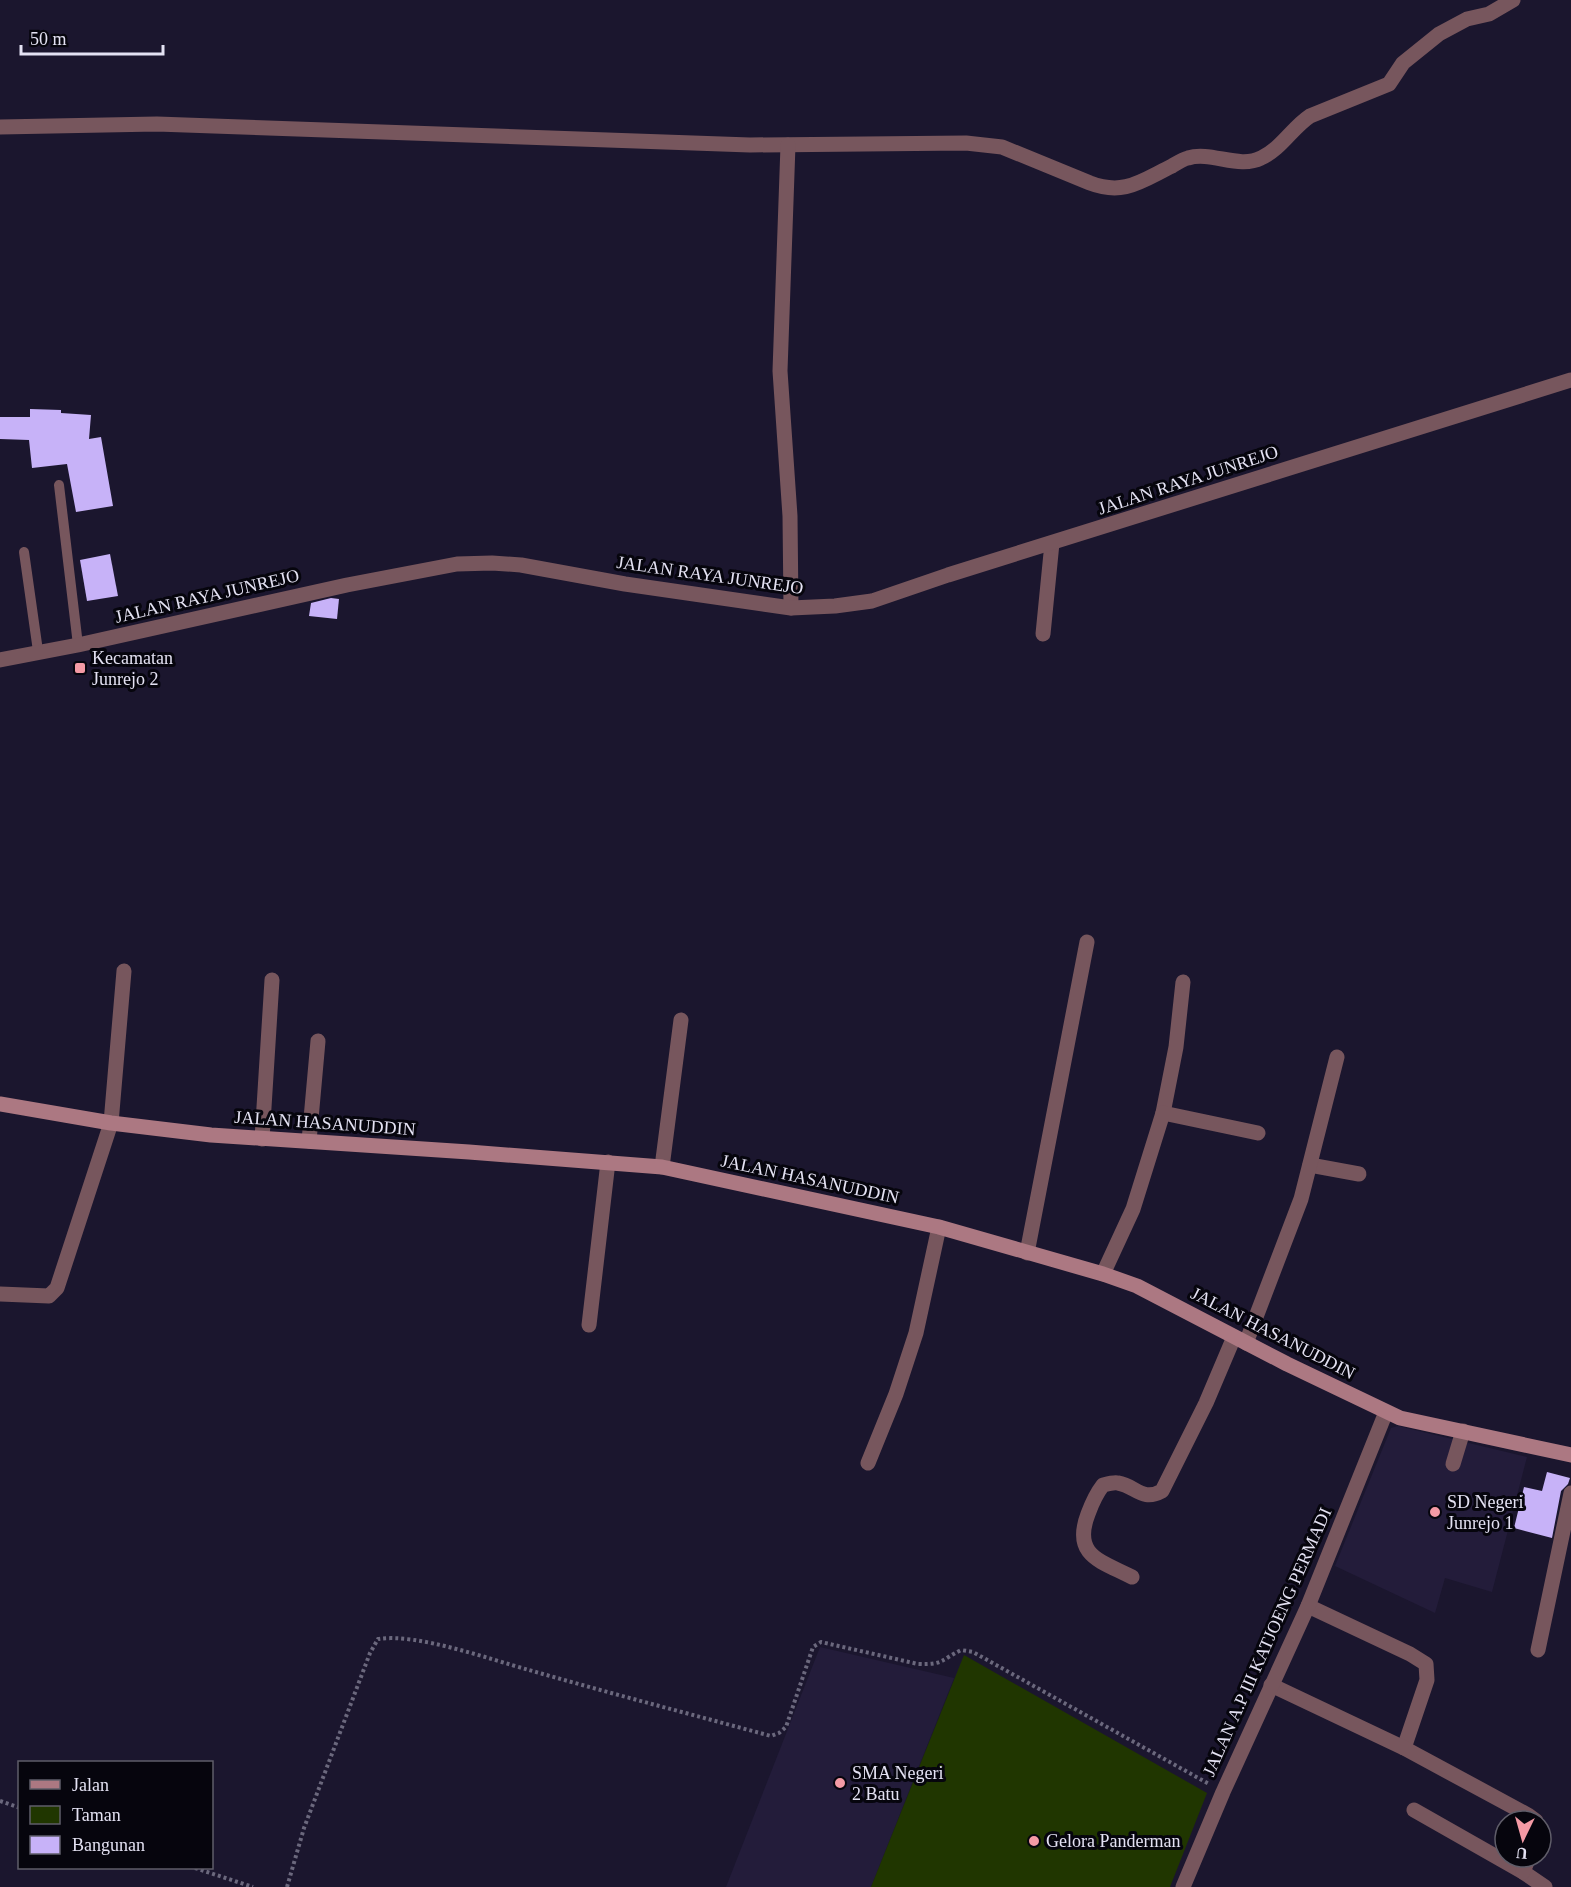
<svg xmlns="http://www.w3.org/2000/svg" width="1571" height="1887" viewBox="0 0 1571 1887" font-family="Georgia,serif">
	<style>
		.built { fill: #231c3a }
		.green { fill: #203600 }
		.building { fill: #c7b2f8 }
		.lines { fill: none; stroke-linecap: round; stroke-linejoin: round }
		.path { stroke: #6b687d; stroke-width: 4; stroke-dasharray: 3 3; stroke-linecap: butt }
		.service { stroke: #77565d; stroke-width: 10 }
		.minor { stroke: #77565d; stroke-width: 15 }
		.tertiary { stroke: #77565d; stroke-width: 15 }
		.secondary { stroke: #ac7882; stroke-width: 15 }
		.poi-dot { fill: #f49aa5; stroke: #06050d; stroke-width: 2 }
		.labels { text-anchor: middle; stroke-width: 6; stroke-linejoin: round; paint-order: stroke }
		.street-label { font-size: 18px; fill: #e4e2f3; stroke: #06050d }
		.poi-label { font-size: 18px; fill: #e4e2f3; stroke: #06050d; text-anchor: start }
	</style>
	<rect width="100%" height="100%" fill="#1b162e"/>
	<g class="built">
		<path d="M1398,1426l129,31 -35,135 -47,-14 -10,35 -100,-47 56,-138z"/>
		<path d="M820,1647l134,31 -83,209h-145z"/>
	</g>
	<path class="green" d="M964,1655l243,138 -37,94h-299z"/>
	<g class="building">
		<path d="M30,409l31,1v3l30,2 -2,24 12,-2 12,69 -37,6 -9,-48 -35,4 -3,-28 -29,-1v-22h30z"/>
		<path d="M110,554l8,42 -31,5 -7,-41z"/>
		<path d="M331,598l8,1 -2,20 -28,-3 2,-13z"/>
		<path d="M1547,1472l23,6 -2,6 -7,7 -9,47 -38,-10 10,-41 18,4z"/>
	</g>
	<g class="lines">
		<g class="path">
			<path d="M0,1801l20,7"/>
			<path d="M195,1868l58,19"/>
			<path d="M287,1887l17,-59 66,-175 8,-14c39,-6 111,20 151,31 80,23 161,44 242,66l8,-3 7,-6 27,-80 8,-5 97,22c25,1 23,-4 43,-14l12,2 236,132"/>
		</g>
		<g class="service">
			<path d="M59,485l19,160"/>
			<path d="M24,552l14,99"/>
		</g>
		<g class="minor">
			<path d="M0,127l157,-3 593,21 216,-2 36,4 88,36c34,13 51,-2 82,-17 5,-3 11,-7 16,-8 23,-7 51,11 73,0 20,-9 31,-30 49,-42l79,-32 14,-21 36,-29 28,-15 22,-5 24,-14"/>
			<path d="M788,145l-8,226 10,145 1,92"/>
			<path d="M1043,634l9,-91"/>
			<path d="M1163,1113l13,-66 7,-65"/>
			<path d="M262,1139l10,-159"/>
			<path d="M309,1141l9,-100"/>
			<path d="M1310,1165l49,9"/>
			<path d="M662,1167l19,-147"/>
			<path d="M1027,1253l60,-311"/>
			<path d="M1103,1274l30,-65 30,-96 95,20"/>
			<path d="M0,1294l49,2 8,-8 54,-165 13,-152"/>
			<path d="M589,1325l19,-163"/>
			<path d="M1246,1343l55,-144 36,-142"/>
			<path d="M868,1463l28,-69 20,-61 23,-106"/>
			<path d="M1453,1464l10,-33"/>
			<path d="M1132,1577c-31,-16 -60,-21 -44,-63 4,-11 8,-20 15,-29 4,-1 11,-3 15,-2 18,3 24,19 44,8l44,-88 28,-66"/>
			<path d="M1308,1606l102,48 16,10 1,16 -23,68"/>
			<path d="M1538,1650l33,-157"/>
			<path d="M1271,1685l133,63 124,67 8,6"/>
			<path d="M1414,1810l109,62 22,15"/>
			<path d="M1523,1872l6,-15"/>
			<path d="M1183,1887l40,-95 85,-186 78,-194"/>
		</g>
		<path class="tertiary" d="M0,660l78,-15 269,-60 110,-21 35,-1 29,2 104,19 166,24 44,-2 37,-5 76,-26 623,-195"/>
		<path class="secondary" d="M0,1104l111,19 100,12 258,17 193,15 277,60 164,47 34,12 150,78 113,54 171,37"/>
	</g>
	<g class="poi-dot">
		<rect x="74" y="662" width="12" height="12" rx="3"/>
		<circle cx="1435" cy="1512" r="6"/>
		<circle cx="840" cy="1783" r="6"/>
		<circle cx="1034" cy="1841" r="6"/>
	</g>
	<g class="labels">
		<g class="street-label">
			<text transform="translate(1188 480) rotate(-18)" y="6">JALAN RAYA JUNREJO</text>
			<text transform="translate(710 575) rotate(8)" y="6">JALAN RAYA JUNREJO</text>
			<text transform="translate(207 596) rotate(-13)" y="6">JALAN RAYA JUNREJO</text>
			<text transform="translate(325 1123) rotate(4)" y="6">JALAN HASANUDDIN</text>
			<text transform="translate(810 1179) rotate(12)" y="6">JALAN HASANUDDIN</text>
			<text transform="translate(1273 1333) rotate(27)" y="6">JALAN HASANUDDIN</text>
			<text transform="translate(1267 1642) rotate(-66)" y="6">JALAN A.P III KATJOENG PERMADI</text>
		</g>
		<g class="poi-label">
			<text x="92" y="664">Kecamatan<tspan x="92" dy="21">Junrejo 2</tspan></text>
			<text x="1447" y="1508">SD Negeri<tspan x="1447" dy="21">Junrejo 1</tspan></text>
			<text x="852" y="1779">SMA Negeri<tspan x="852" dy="21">2 Batu</tspan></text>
			<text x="1046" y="1847">Gelora Panderman</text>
		</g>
	</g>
	<rect x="18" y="1761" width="195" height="108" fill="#06050d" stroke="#5f5d69" stroke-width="1.5"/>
	<rect x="30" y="1780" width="30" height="9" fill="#ac7882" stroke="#5f5d69" stroke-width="1.5"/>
	<text x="72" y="1791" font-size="18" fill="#e4e2f3">Jalan</text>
	<rect x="30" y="1806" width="30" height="18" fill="#203600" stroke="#5f5d69" stroke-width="1.5"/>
	<text x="72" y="1821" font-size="18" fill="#e4e2f3">Taman</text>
	<rect x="30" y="1836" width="30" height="18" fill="#c7b2f8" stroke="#5f5d69" stroke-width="1.5"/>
	<text x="72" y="1851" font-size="18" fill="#e4e2f3">Bangunan</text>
	<g transform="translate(1523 1839) rotate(185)"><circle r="28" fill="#06050d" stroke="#5f5d69" stroke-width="1.5"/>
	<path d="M0-4.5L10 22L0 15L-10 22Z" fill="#f49aa5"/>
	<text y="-9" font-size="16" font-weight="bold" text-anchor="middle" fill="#e4e2f3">U</text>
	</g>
	<path d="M21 45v9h142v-9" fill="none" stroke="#e4e2f3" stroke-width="3"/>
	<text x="30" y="45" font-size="18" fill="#e4e2f3" stroke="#06050d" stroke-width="4.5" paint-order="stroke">50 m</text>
</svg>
